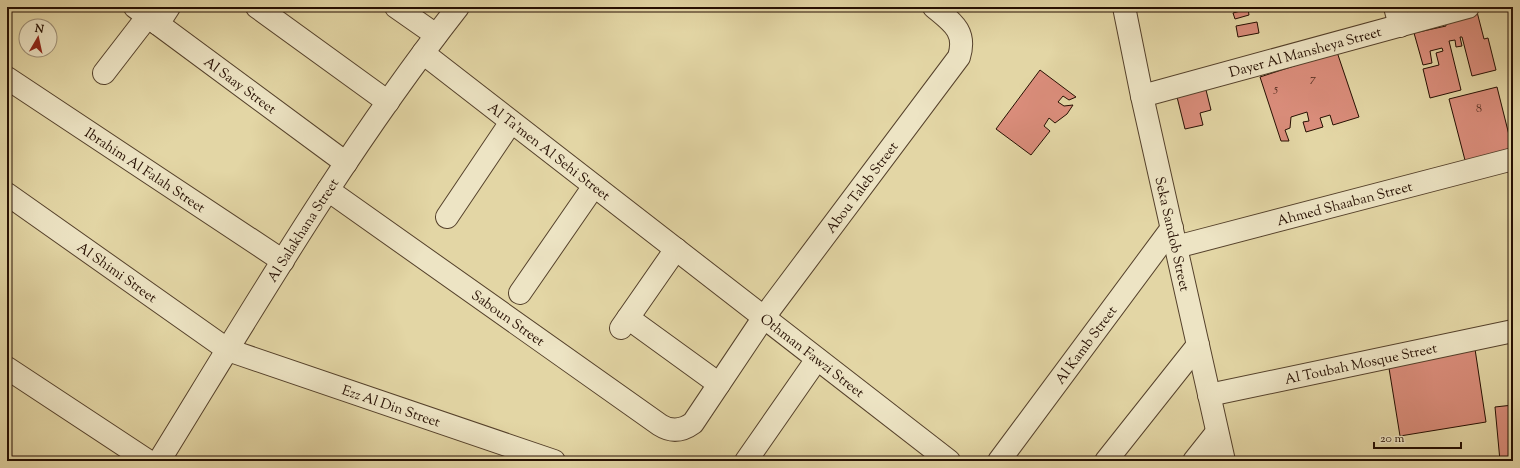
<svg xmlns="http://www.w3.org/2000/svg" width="1520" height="468" viewBox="0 0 1520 468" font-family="'Sorts Mill Goudy',serif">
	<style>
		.building { fill: #da8d7b; stroke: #260f02 }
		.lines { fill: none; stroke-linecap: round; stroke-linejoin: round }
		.minor-casing { stroke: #55412b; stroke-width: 24 }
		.minor { stroke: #ede4c4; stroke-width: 22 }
		.labels { text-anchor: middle; stroke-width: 3; stroke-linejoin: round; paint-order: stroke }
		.number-label { font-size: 12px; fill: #532e20 }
		.street-label { font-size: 14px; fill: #260f02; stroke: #ede4c4 }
	</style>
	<rect width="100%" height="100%" fill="#e3d6a5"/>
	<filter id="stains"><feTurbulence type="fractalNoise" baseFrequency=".005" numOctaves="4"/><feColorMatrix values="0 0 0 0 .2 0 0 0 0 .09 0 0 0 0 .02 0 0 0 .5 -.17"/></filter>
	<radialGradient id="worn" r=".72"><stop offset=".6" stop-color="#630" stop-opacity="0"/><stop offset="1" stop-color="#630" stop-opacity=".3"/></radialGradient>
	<g class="building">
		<path d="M1476,8l8,31 4,-1 8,32 -24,6 -10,-39h-2l2,9 -6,1 -1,-7 -6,1 12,49 -31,8 -7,-29 16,-4 -3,-12 7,-2 -1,-3 -12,3 2,12 -9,2 -9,-32 32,-7 -2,-10z"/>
		<path d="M1248,9l1,6 -14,4 -2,-6z"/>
		<path d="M1257,22l2,11 -21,4 -2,-11z"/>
		<path d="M1337,52l22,65 -26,8 -3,-10 -10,3 3,9 -17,5 -3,-10 6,-1 -2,-9 -16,5 -1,11 -5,2 4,11h-8l-21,-64z"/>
		<path d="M1040,70l36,27 -7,3 -6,-4 -5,6 6,4 9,-1 -6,9 -12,9 -6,-5 -5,8 6,5 -19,24 -35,-26z"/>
		<path d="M1205,86l6,24 -11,3 3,12 -18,4 -9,-36z"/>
		<path d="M1497,87l16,64 -47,13 -17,-65z"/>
		<path d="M1475,349l11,73 -86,14 -12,-74z"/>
		<path d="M1513,405v56h-13l-5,-54z"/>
	</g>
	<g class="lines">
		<defs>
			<g id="minor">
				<path id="s1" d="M135,7l211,156"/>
				<path d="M257,7l131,95"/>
				<path d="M396,7l40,28"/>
				<path id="s2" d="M1124,7l18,89 82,365"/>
				<path d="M1395,7l5,19"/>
				<path d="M158,24l11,-17"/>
				<path id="s3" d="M423,53l526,408"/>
				<path d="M104,73l44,-57"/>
				<path id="s4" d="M7,78l276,183"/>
				<path id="s5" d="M1142,96l326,-89"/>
				<path id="s6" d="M328,190l332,235c11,7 22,6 33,-2l71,-106 195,-260c8,-26 -7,-35 -25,-50"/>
				<path id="s7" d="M7,194l221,156 326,111"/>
				<path d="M447,217l64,-95"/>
				<path id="s8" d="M1176,247l337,-88"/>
				<path d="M520,293l74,-107"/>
				<path d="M628,318l91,66"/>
				<path d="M621,328l55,-79"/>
				<path d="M7,368l141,93"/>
				<path id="s9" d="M1209,395l304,-64"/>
				<path id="s10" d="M159,461c95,-154 187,-311 299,-454"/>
				<path d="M746,461l71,-102"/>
				<path id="s11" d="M999,461l173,-233"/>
				<path d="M1106,461l92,-116"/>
				<path d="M1194,461l23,-29"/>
			</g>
		</defs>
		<use href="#minor" class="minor-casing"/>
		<use href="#minor" class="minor"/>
	</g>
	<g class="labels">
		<g class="number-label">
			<text x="1313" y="82">7</text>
			<text x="1276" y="92">5</text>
			<text x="1479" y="112">8</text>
		</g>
		<g class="street-label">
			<text dy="5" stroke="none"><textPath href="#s5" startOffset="169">Dayer Al Mansheya Street</textPath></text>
			<text dy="5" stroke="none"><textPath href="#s1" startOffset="131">Al Saay Street</textPath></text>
			<text dy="5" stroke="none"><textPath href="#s3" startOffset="160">Al Ta'men Al Sehi Street</textPath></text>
			<text dy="5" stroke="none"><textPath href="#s4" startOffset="166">Ibrahim Al Falah Street</textPath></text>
			<text dy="5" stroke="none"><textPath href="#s6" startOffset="732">Abou Taleb Street</textPath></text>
			<text dy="5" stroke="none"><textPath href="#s8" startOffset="174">Ahmed Shaaban Street</textPath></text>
			<text dy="5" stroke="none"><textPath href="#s10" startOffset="272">Al Salakhana Street</textPath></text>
			<text dy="5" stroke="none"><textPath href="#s2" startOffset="232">Seka Sandob Street</textPath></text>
			<text dy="5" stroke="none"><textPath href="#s7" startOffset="135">Al Shimi Street</textPath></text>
			<text dy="5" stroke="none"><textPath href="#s6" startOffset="221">Saboun Street</textPath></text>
			<text dy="5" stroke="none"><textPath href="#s11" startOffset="145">Al Kamb Street</textPath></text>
			<text dy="5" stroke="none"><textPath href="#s3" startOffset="493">Othman Fawzi Street</textPath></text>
			<text dy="5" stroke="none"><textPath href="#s9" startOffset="155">Al Toubah Mosque Street</textPath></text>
			<text dy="5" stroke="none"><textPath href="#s7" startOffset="443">Ezz Al Din Street</textPath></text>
		</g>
	</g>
	<rect width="1520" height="468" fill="none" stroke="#e3d6a5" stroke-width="24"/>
	<rect x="8" y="8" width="1504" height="452" fill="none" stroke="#260f02" stroke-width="2"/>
	<rect x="12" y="12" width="1496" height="444" fill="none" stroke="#260f02"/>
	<g transform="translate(38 38) rotate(9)"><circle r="19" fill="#ede4c4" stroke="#9d8f76"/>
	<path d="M0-3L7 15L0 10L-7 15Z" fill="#8f2418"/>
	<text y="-6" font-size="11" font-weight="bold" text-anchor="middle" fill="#260f02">N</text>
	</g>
	<path d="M1374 442v6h87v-6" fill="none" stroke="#260f02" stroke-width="2"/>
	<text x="1380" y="442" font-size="12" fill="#260f02" stroke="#ede4c4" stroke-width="3" paint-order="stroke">20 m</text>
	<rect width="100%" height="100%" filter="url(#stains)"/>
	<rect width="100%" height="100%" fill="url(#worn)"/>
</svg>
